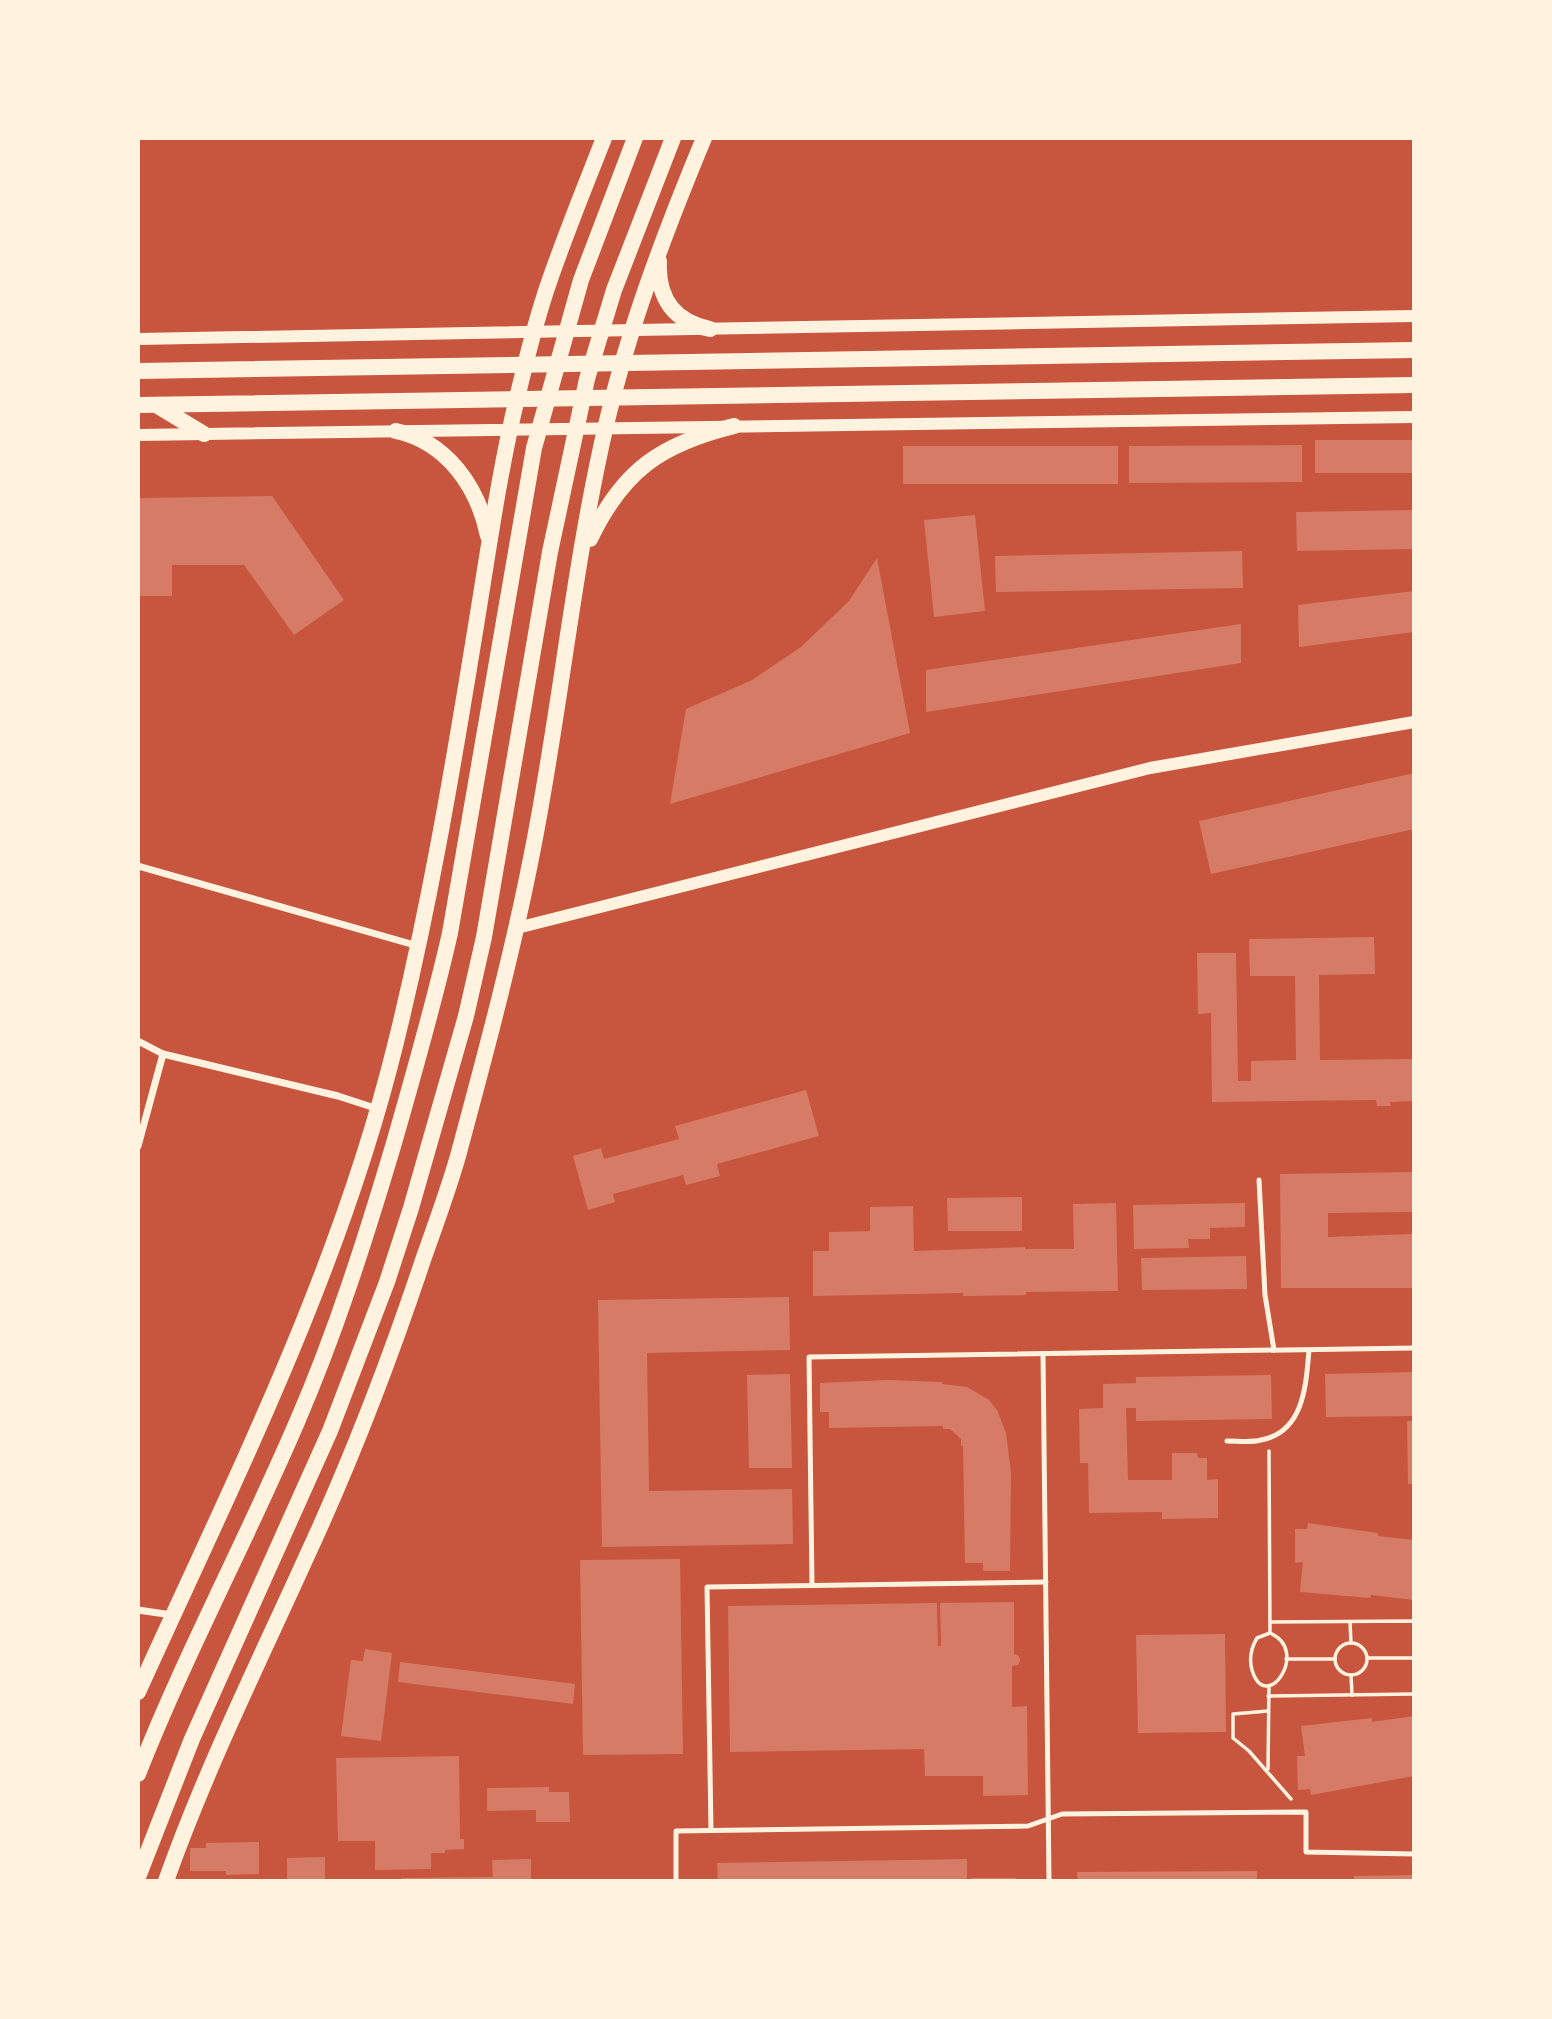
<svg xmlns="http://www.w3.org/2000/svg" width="1552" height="2019" viewBox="0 0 1552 2019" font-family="'Space Grotesk',sans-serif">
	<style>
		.building { fill: #d67c66 }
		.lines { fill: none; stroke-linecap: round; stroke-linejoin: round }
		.path { stroke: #fff3e0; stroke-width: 3.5 }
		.service { stroke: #fff3e0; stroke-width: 5 }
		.minor { stroke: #fff3e0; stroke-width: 7 }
		.tertiary { stroke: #fff3e0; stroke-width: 12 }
		.primary { stroke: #fff3e0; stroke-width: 16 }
		.trunk { stroke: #fff3e0; stroke-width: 16 }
	</style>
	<rect width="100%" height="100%" fill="#c8553d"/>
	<g class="building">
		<rect x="1315" y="440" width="99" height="33"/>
		<path d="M1302,445v37l-173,1v-37z"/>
		<rect x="903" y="446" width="215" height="38"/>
		<path d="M272,496l72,104 -50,35 -50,-70h-72v31h-34v-98z"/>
		<path d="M1414,510v39l-117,2 -1,-39z"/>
		<path d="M975,515l10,96 -51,6 -10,-97z"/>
		<path d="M1242,551l1,37 -247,4 -1,-36z"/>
		<path d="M877,558l33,175 -240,71 16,-95 66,-29 49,-33 48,-46z"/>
		<path d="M1414,591v41l-115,15 -1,-42z"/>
		<path d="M1241,624v39l-315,49v-42z"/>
		<path d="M1414,773v56l-203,45 -12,-53z"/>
		<path d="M1374,937l1,37 -56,1 1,85 94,-1v42l-24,1 1,4h-14l-1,-6 -164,2 -1,-89 -13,1 -1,-61h39l2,128h13v-20l45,-1 -1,-84h-45l-1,-37z"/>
		<path d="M806,1090l13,46 -102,28 3,12 -34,9 -3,-10 -70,19 2,8 -27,8 -15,-54 28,-8 3,11 75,-20 -4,-13z"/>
		<path d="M1414,1172v40l-86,1v24l86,-3v54h-133l-1,-114z"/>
		<path d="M1022,1197v34h-74l-1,-33z"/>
		<path d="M1116,1203l2,88 -92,1v3l-63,1v-3l-150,3v-45h16v-19l41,-1v-24l43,-1 1,45 111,-4v2h49l-1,-45z"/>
		<path d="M1245,1203v24l-35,1v11h-22l1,9 -55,1 -1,-44z"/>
		<path d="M1246,1256l1,33 -105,1 -1,-32z"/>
		<path d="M789,1297l1,53 -143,3 2,138 143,-2 1,55 -191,3 -4,-247z"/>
		<path d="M1414,1372v44l-88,1 -1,-43z"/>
		<path d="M790,1374l2,94h-43l-2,-93z"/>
		<path d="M1271,1375l1,44 -136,2v-13h-10l2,72h44v-27h25l1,5h9v22l11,-1v39l-56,1v-7l-73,1 -1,-50h-8l-1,-54 24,-1v-24l33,-1v-6z"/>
		<path d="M887,1380l55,2v2l25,3 22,13 8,10 9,23 5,40 -1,98h-27v-8h-18l-2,-117h-2v-7l-11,-10h-7v-3l-114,2v-16h-9v-29z"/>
		<path d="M1407,1421h7v63h-6z"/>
		<path d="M1308,1523l70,10v3l36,4v60l-43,-5 -1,3 -70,-6 3,-30 -8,1v-34h12z"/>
		<path d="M680,1559l3,195 -100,1 -3,-195z"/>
		<path d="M1014,1602v52l5,2 1,5 -2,4 -6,1v41l15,-1 1,89 -45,1v-20h-58l-1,-27 -194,3 -2,-146 209,-3 1,43h3l-1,-43z"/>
		<path d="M1225,1634l1,98 -88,1 -2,-98z"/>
		<path d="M365,1649l27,4 -11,88 -40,-5 10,-76 12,1z"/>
		<path d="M400,1662l175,22 -2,20 -175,-22z"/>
		<path d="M1414,1716v60l-103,19 -1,-6 -12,1 -1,-34h8l-4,-30 71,-8v4z"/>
		<path d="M459,1756l1,83h4v10l-19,1v3h-14v16l-56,1v-29h-37l-2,-83z"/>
		<path d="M549,1787v5h20l1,30h-34v-12l-49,1v-23z"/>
		<path d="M259,1842v32l-33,1v-4h-36v-23h16v-5z"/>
		<path d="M325,1857v24h-38v-23z"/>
		<path d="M531,1859v22h-130v-3l92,-1 -1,-17z"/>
		<path d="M967,1859v22h-249l-1,-18z"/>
		<path d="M1257,1871v10h-179l-1,-9z"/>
		<path d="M1414,1875v6h-60v-5z"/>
		<rect x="971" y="1878" width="45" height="3"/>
	</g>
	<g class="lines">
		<g class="path">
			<path d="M1269,1451l1,182"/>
			<path d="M1272,1622l142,-1v15"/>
			<path d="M1350,1622l1,21"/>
			<path d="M1270,1633c41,17 -4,83 -18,37 -3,-11 -1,-22 5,-32z"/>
			<circle cx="1351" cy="1659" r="16"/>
			<path d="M1368,1658h46"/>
			<path d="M1286,1659h49"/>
			<path d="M1351,1675l1,20"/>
			<path d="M1268,1696l146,-2"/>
			<path d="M1268,1711l-35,3v24l16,13 42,48"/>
			<path d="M1268,1769l1,-83"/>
		</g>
		<g class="service">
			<path d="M1259,1180l6,115 9,55"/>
			<path d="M1043,1354l6,527"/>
			<path d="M1227,1441c11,0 23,2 34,-1 43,-8 45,-55 48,-90"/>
			<path d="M812,1585l-3,-228 605,-9"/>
			<path d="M711,1830l-4,-243 339,-5"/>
			<path d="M676,1881v-50l352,-5 34,-12 244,-2v40l108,2"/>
		</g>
		<g class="minor">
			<path d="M138,866l280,80"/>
			<path d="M138,1041l25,13 175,42 40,13"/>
			<path d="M138,1146l25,-92"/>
			<path d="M138,1610l34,5"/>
		</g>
		<g class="tertiary">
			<path d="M138,339l1276,-23"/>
			<path d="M138,435l1276,-18"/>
			<path d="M517,928l633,-160 264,-46"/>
		</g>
		<g class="primary">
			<path d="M659,261c-2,37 15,61 51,68"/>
			<path d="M138,371l1276,-21"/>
			<path d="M138,405l1276,-20"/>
			<path d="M156,405l48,29"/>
			<path d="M396,431c51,11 82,56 92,105"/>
			<path d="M590,539c33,-69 71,-95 144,-113"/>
			<path d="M138,1692c96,-212 201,-419 257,-646 33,-133 56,-267 78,-402 14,-83 25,-168 45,-250 8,-34 17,-69 28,-103 17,-51 38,-102 58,-153"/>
			<path d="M166,1881c39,-110 91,-215 139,-321 45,-97 84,-198 118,-300 12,-34 25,-69 35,-104 28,-104 56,-208 76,-313 27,-139 40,-280 72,-418 23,-98 59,-193 98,-287"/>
		</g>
		<g class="trunk">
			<path d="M138,1774c47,-119 108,-233 159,-352 39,-90 69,-185 97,-279 20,-70 40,-139 56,-210l84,-485 47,-168 54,-142"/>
			<path d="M138,1877l54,-138 138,-308 57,-149 24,-74 55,-192 18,-79 66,-385 37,-173 27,-89 59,-152"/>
		</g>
	</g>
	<rect width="1552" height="2019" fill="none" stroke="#fff3e0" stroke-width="280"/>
</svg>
